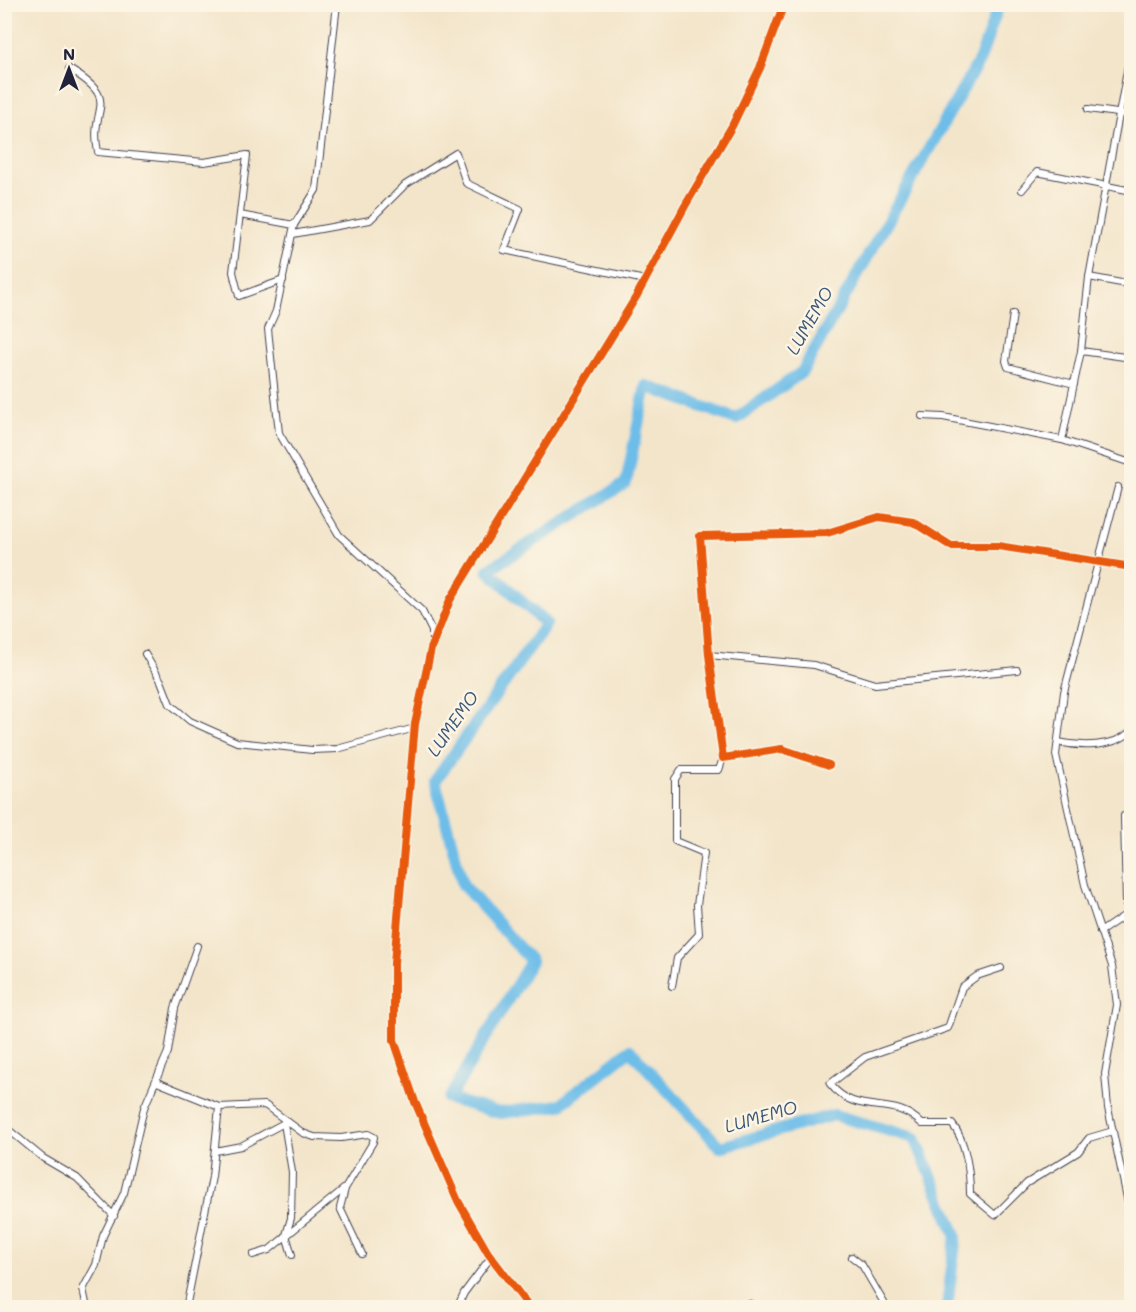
<svg xmlns="http://www.w3.org/2000/svg" width="1136" height="1312" viewBox="0 0 1136 1312" font-family="Mali,sans-serif">
	<style>
		.lines { fill: none; stroke-linecap: round; stroke-linejoin: round }
		.river { stroke: #6dbde8; stroke-width: 12 }
		.street-casing { stroke: #413f50; stroke-width: 8 }
		.street { stroke: #fff; stroke-width: 6 }
		.cycleway-casing { stroke: #fcf5e5; stroke-width: 11 }
		.cycleway { stroke: #e8590c; stroke-width: 8 }
		.labels { text-anchor: middle; stroke-width: 5; stroke-linejoin: round; paint-order: stroke }
		.water-label { font-size: 18px; font-style: italic; fill: #3c5878; stroke: #fcf5e5 }
	</style>
	<rect width="100%" height="100%" fill="#fcf5e5"/>
	<filter id="ink" filterUnits="userSpaceOnUse"><feTurbulence type="fractalNoise" baseFrequency=".0167" numOctaves="2"/><feDisplacementMap in="SourceGraphic" scale="12" xChannelSelector="R" yChannelSelector="G"/><feConvolveMatrix kernelMatrix="1 2 1 2 8 2 1 2 1" color-interpolation-filters="sRGB"/></filter>
	<filter id="wash" filterUnits="userSpaceOnUse"><feTurbulence type="fractalNoise" baseFrequency=".008" numOctaves="4" result="noise"/><feDisplacementMap in="SourceGraphic" scale="24" xChannelSelector="R" yChannelSelector="G"/><feGaussianBlur stdDeviation="1.35" result="paint"/><feColorMatrix in="noise" values="0 0 0 0 0 0 0 0 0 0 0 0 0 0 0 0 0 1.4 0 .05"/><feComposite in="paint" operator="in"/></filter>
	<g filter="url(#wash)">
		<rect width="100%" height="100%" fill="#f3e5ca"/>
		<g class="lines">
			<path class="river" d="M947,1308l9,-73 -41,-97 -81,-23 -114,32 -90,-97 -70,55 -60,8 -51,-14 82,-138 -68,-76 -28,-104 111,-157 -58,-54 138,-87 20,-97 90,33 66,-47 178,-313 19,-55"/>
		</g>
	</g>
	<g filter="url(#ink)">
		<g class="lines">
			<defs>
				<g id="street">
					<path d="M337,4l-21,186 -22,35 -18,86 -8,18 11,104 60,102 83,76 10,20v11"/>
					<path d="M69,69c55,33 19,37 29,83l106,10 43,-7 -14,117 6,24 44,-16"/>
					<path d="M1088,109l44,6"/>
					<path d="M1022,190l15,-18 95,19"/>
					<path d="M240,215l54,10"/>
					<path d="M293,234l77,-14 35,-35 51,-32 10,30 54,26 -16,41 141,30"/>
					<path d="M1089,277l43,8"/>
					<path d="M1013,314l-7,47 2,6 66,17"/>
					<path d="M1081,351l51,7"/>
					<path d="M922,416l21,1 119,23 66,22 4,-6"/>
					<path d="M1062,440l19,-89 8,-74 43,-233"/>
					<path d="M1118,487l-54,205 -8,63 29,130 27,81 5,39 -12,69 3,34 24,114"/>
					<path d="M145,654l16,27 9,23 20,17 47,21 75,8 25,-1 78,-21"/>
					<path d="M709,655l105,10 61,19 142,-14"/>
					<path d="M1058,742c22,5 56,6 73,-11"/>
					<path d="M829,765l-47,-16 -59,9 -14,-103 -9,-119 127,-3 52,-16 34,5 38,24h47l134,21"/>
					<path d="M1124,816l2,88 3,8"/>
					<path d="M1100,932l31,-21"/>
					<path d="M1001,968l-24,8 -15,11 -14,41 -83,29 -35,27c28,35 62,9 92,40h30c14,16 18,49 18,70l25,21 32,-32 51,-31 11,-14 24,-7"/>
					<path d="M672,986l5,-28 22,-24 -2,-29 7,-52 -29,-12v-62l6,-9h38l4,-12"/>
					<path d="M157,1082l62,25 46,-2 38,28 11,4 27,1 27,-4 6,3 -1,5 -27,45 -77,63 -16,5"/>
					<path d="M287,1121l-3,2 8,49 -1,46 -5,17 6,20"/>
					<path d="M4,1126l39,32 34,20 37,38"/>
					<path d="M215,1151l26,-5 43,-23"/>
					<path d="M345,1189l-5,19 22,46"/>
					<path d="M852,1257l10,8 25,43"/>
					<path d="M750,1304l10,4"/>
					<path d="M87,1308l-4,-19 13,-24 7,-29 21,-43 20,-85 24,-56 7,-44 22,-62"/>
					<path d="M186,1308l26,-131 7,-70"/>
					<path d="M457,1308l7,-15 27,-36"/>
					<path d="M530,1308l-42,-55 -30,-52 -43,-99 -21,-62v-77l21,-239 16,-75 19,-49 186,-303 49,-91 47,-80 28,-58 24,-64"/>
				</g>
			</defs>
			<use href="#street" class="street-casing"/>
			<use href="#street" class="street"/>
			<defs>
				<g id="cycleway">
					<path d="M829,765l-47,-16 -59,9 -14,-103 -9,-119 127,-3 52,-16 34,5 38,24h47l134,21"/>
					<path d="M530,1308l-42,-55 -30,-52 -43,-99 -21,-62v-77l21,-239 16,-75 19,-49 186,-303 49,-91 47,-80 28,-58 24,-64"/>
				</g>
			</defs>
			<use href="#cycleway" class="cycleway-casing"/>
			<use href="#cycleway" class="cycleway"/>
		</g>
	</g>
	<g class="labels">
		<g class="water-label">
			<text transform="translate(810 321) rotate(-60)" y="6">LUMEMO</text>
			<text transform="translate(453 724) rotate(-55)" y="6">LUMEMO</text>
			<text transform="translate(761 1117) rotate(-16)" y="6">LUMEMO</text>
		</g>
	</g>
	<rect width="1136" height="1312" fill="none" stroke="#fcf5e5" stroke-width="24"/>
	<g transform="translate(69 69)" stroke="#fcf5e5" stroke-width="4.5" paint-order="stroke">
	<path d="M0-4.5L10 22L0 15L-10 22Z" fill="#22223b"/>
	<text y="-9" font-size="16" font-weight="bold" text-anchor="middle" fill="#22223b">N</text>
	</g>
</svg>
